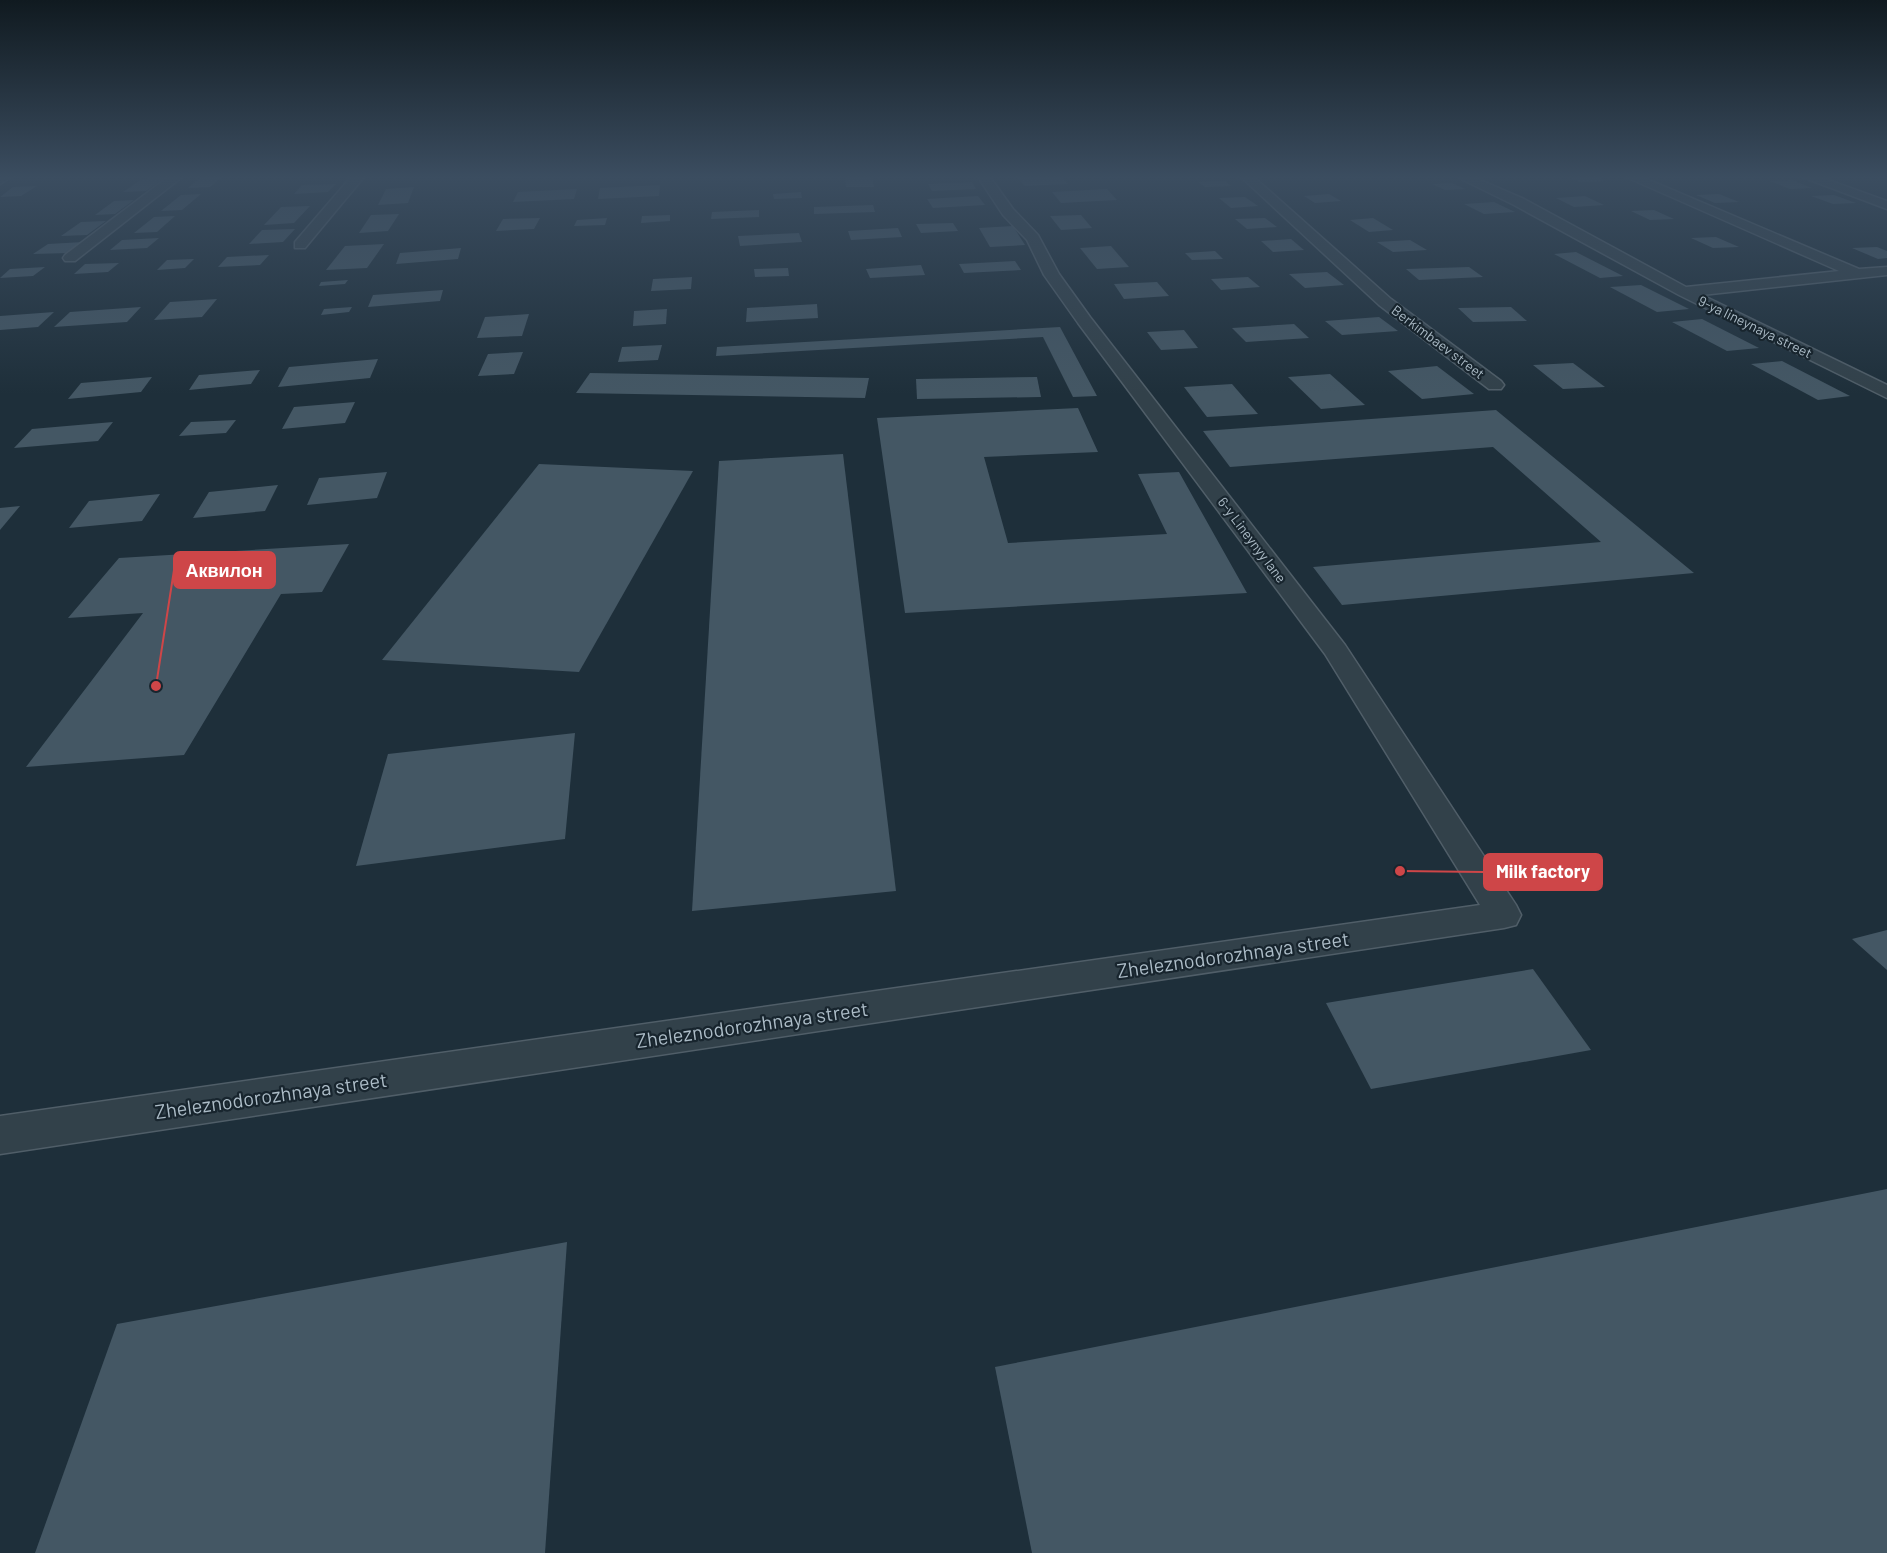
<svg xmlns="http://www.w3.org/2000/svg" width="1887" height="1553" viewBox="0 0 1887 1553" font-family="Barlow,sans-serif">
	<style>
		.building { fill: #445764 }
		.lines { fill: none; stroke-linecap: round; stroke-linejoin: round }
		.street-casing { stroke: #505e68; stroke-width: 3 }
		.street { fill: #32414a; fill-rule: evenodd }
		.labels { text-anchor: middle; stroke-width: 4.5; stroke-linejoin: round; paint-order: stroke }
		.far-street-label { font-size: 14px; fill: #acbcc7; stroke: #18252e }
		.near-street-label { font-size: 20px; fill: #acbcc7; stroke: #18252e }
		.leader { fill: none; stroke: #ce4648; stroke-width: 2 }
		.callout-dot { fill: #ce4648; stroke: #18252e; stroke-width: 2 }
		.callout { fill: #ce4648; stroke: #ce4648; stroke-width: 2 }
		.callout-label { font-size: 18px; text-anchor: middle; font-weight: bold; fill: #fff }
	</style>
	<rect width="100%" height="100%" fill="#1e2f3a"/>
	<g class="building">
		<path d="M201,177h21l-12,10 -22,1z"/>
		<path d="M872,177l2,10h-28l-1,-9z"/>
		<path d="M1017,177h44l7,7 -43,2z"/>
		<path d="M1569,177h28l8,4 -25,1z"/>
		<path d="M164,178l-18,13 -23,1 19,-13z"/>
		<path d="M1792,180l20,8 -22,1 -20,-8z"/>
		<path d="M1225,181l6,5 -26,1 -7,-5z"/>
		<path d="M972,182l4,7 -44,2 -4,-7z"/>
		<path d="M1452,183l13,6 -20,1 -13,-6z"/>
		<path d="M336,184l-8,8 -34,2 8,-9z"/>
		<path d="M660,185l-1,11 -61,3 2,-11z"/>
		<path d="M37,186l-16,10 -21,1 13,-10z"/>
		<path d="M414,187l-6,16 -30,2 8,-16z"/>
		<path d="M577,189l-3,10 -61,3 5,-10z"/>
		<path d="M1107,189l10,11 -56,3 -9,-11z"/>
		<path d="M801,192l1,6 -28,1 -1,-5z"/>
		<path d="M201,194l-19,16 -21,1 20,-16z"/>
		<path d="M1329,194l12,7 -26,2 -11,-7z"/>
		<path d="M1719,194l20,8 -24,1 -19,-8z"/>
		<path d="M1834,195l22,8 -23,1 -22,-8z"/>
		<path d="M978,196l7,9 -52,3 -6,-9z"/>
		<path d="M1585,196l19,9 -30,2 -18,-9z"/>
		<path d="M1245,197l13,9 -27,2 -12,-10z"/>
		<path d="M134,200l-19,14 -20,1 19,-14z"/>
		<path d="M1494,202l21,10 -31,2 -20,-10z"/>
		<path d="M873,205l2,7 -61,2v-7z"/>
		<path d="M310,206l-16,17 -30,2 17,-18z"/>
		<path d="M759,210v7l-48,2 1,-7z"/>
		<path d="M1654,210l20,9 -24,1 -19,-9z"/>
		<path d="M399,214l-11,17 -29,2 12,-18z"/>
		<path d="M670,215v6l-29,2 1,-7z"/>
		<path d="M1081,215l11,13 -31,2 -11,-14z"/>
		<path d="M175,216l-18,16 -23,1 20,-16z"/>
		<path d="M540,218l-6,11 -38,2 7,-12z"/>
		<path d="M607,218l-2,7 -31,1 3,-6z"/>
		<path d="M1265,218l12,9 -30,2 -12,-10z"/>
		<path d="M1373,218l20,12 -24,2 -19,-12z"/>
		<path d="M106,221l-19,14 -26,1 20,-14z"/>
		<path d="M953,223l5,8 -37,2 -5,-9z"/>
		<path d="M1013,226l12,19 -35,2 -11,-19z"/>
		<path d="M898,228l4,9 -51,3 -3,-9z"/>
		<path d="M295,229l-12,13 -34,2 13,-14z"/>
		<path d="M799,233l3,9 -62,4 -2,-10z"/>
		<path d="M1716,237l23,10 -26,1 -22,-10z"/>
		<path d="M159,238l-12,10 -37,2 12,-10z"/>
		<path d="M1291,239l13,11 -31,2 -12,-11z"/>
		<path d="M1410,240l17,10 -34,2 -16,-10z"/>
		<path d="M83,242l-14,11 -36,1 15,-10z"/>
		<path d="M384,244l-17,24 -41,2 19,-24z"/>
		<path d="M1111,246l18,21 -32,2 -17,-21z"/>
		<path d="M1877,247l10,4v7l-9,1 -26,-11z"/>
		<path d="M461,248l-3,11 -62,5 4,-11z"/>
		<path d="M1215,251l8,8 -31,1 -7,-7z"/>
		<path d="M1576,252l47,24 -23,2 -46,-24z"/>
		<path d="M269,255l-9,10 -42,2 9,-10z"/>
		<path d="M194,259l-9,9 -28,2 10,-10z"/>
		<path d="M1015,261l6,9 -57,3 -5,-9z"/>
		<path d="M119,263l-11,9 -34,2 11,-10z"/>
		<path d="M921,265l4,10 -55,3 -4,-9z"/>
		<path d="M45,267l-12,9 -33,2 10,-9z"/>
		<path d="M1469,267l14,10 -64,3 -13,-11z"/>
		<path d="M788,268l1,8 -34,1 -1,-8z"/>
		<path d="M1327,272l17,13 -39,3 -16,-14z"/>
		<path d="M692,277l-1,12 -40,2 2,-12z"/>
		<path d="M1248,277l12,10 -39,3 -10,-11z"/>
		<path d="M348,280l-3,4 -26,2 2,-4z"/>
		<path d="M1157,282l12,14 -45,3 -10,-15z"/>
		<path d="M1641,285l48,24 -32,3 -47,-25z"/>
		<path d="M443,290l-3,11 -72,6 5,-12z"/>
		<path d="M217,299l-15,18 -48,3 16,-18z"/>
		<path d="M817,304l1,14 -72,4 1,-14z"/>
		<path d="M141,307l-14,15 -73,5 16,-15z"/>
		<path d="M352,307l-3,5 -28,3 3,-6z"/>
		<path d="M1511,307l16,14 -54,1 -15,-14z"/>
		<path d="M667,309l-1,15 -33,2 1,-15z"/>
		<path d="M54,312l-16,15 -38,3v-14z"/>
		<path d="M529,314l-7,22 -45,2 8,-21z"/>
		<path d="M1379,317l19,14 -56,4 -17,-14z"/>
		<path d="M1702,319l57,29 -32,3 -55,-29z"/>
		<path d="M1294,324l15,14 -63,4 -14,-14z"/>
		<path d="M1060,327l37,69 -24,1 -30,-60 -327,19 1,-9z"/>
		<path d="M1184,330l14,18 -37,2 -14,-18z"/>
		<path d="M662,345l-4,15 -40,2 4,-15z"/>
		<path d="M523,352l-9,22 -36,2 10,-22z"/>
		<path d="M378,359l-8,19 -92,9 11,-20z"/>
		<path d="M1782,361l68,35 -32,4 -67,-36z"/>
		<path d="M1573,363l32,24 -42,2 -30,-24z"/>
		<path d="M1437,366l37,28 -52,5 -34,-28z"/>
		<path d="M260,370l-9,14 -62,6 10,-15z"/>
		<path d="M590,373l279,5 -4,20 -289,-5z"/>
		<path d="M1330,374l35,31 -44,4 -33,-32z"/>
		<path d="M152,377l-11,15 -73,7 13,-16z"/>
		<path d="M1037,377l4,20 -124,2 -1,-20z"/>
		<path d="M1232,384l26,30 -51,3 -23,-30z"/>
		<path d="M355,402l-10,21 -63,6 12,-22z"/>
		<path d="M1078,408l20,44 -114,5 24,86 159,-9 -29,-60 41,-2 68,121 -342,20 -28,-195z"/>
		<path d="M1496,410l198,163 -352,32 -29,-38 288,-25 -108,-95 -263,20 -27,-36z"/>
		<path d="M236,420l-10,13 -47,3 12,-14z"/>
		<path d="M113,422l-15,19 -84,7 18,-19z"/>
		<path d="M843,454l53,437 -204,20 27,-450z"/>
		<path d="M539,464l154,7 -114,201 -197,-12z"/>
		<path d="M387,472l-10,26 -70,7 12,-27z"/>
		<path d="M278,485l-13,26 -72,7 16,-26z"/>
		<path d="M160,494l-18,27 -73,7 20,-27z"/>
		<path d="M20,506l-20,24v-22z"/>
		<path d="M349,544l-27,48 -41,2 -97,161 -158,12 117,-154 -75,5 51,-60z"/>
		<path d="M575,733l-10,106 -209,27 32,-112z"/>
		<path d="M1887,930v40l-35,-31z"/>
		<path d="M1533,969l58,81 -220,39 -45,-86z"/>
		<path d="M1887,1189v364h-855l-37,-186z"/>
		<path d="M567,1242l-22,311h-510l82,-229z"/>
	</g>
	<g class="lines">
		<defs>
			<g id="street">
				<path d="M0,177h11l-11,7z"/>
				<path d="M168,177h14l-107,84h-10l-2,-3 2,-3z"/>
				<path d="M351,177h13l-59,71h-10v-6z"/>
				<path d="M978,177h12l23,32 25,26 21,39 31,43 255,328 171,260 5,10 -5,10 -12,3 -1504,226v-38l1480,-211 -155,-251 -247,-331 -34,-48 -17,-35 -24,-25z"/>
				<path d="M1241,177h13l137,122 110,82 3,4 -3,4h-12l-110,-84z"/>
				<path d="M1457,177h16l51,22 162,88 153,-16 -213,-94h16l217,92 28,-2v8l-185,20 185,90v13l-208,-103 -165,-90z"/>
				<path d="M1802,177h18l67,24v8z"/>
			</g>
		</defs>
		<use href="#street" class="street-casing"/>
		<use href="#street" class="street"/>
	</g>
	<linearGradient id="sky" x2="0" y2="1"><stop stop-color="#101a20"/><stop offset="0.45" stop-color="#3b4d60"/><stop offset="1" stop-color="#3b4d60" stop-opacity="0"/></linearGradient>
	<rect width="1887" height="394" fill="url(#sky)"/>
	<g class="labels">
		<g class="far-street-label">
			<text transform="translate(1755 327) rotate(26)" y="5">9-ya lineynaya street</text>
			<text transform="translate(1438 342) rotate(37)" y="5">Berkimbaev street</text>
			<text transform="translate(1252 540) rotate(53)" y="5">6-y Lineynyy lane</text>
		</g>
		<g class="near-street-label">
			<text transform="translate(1233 955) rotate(-8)" y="7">Zheleznodorozhnaya street</text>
			<text transform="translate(752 1025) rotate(-8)" y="7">Zheleznodorozhnaya street</text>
			<text transform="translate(271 1096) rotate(-8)" y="7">Zheleznodorozhnaya street</text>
		</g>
	</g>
	<path class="leader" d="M156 686L174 570M1400 871L1484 872"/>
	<g class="callout-dot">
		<circle cx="156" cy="686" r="6"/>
		<circle cx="1400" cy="871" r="6"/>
	</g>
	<g class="callout">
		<rect x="174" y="552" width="101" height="36" rx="6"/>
		<rect x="1484" y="854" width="118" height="36" rx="6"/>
	</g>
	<g class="callout-label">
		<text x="224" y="577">Аквилон</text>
		<text x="1543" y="878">Milk factory</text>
	</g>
</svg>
